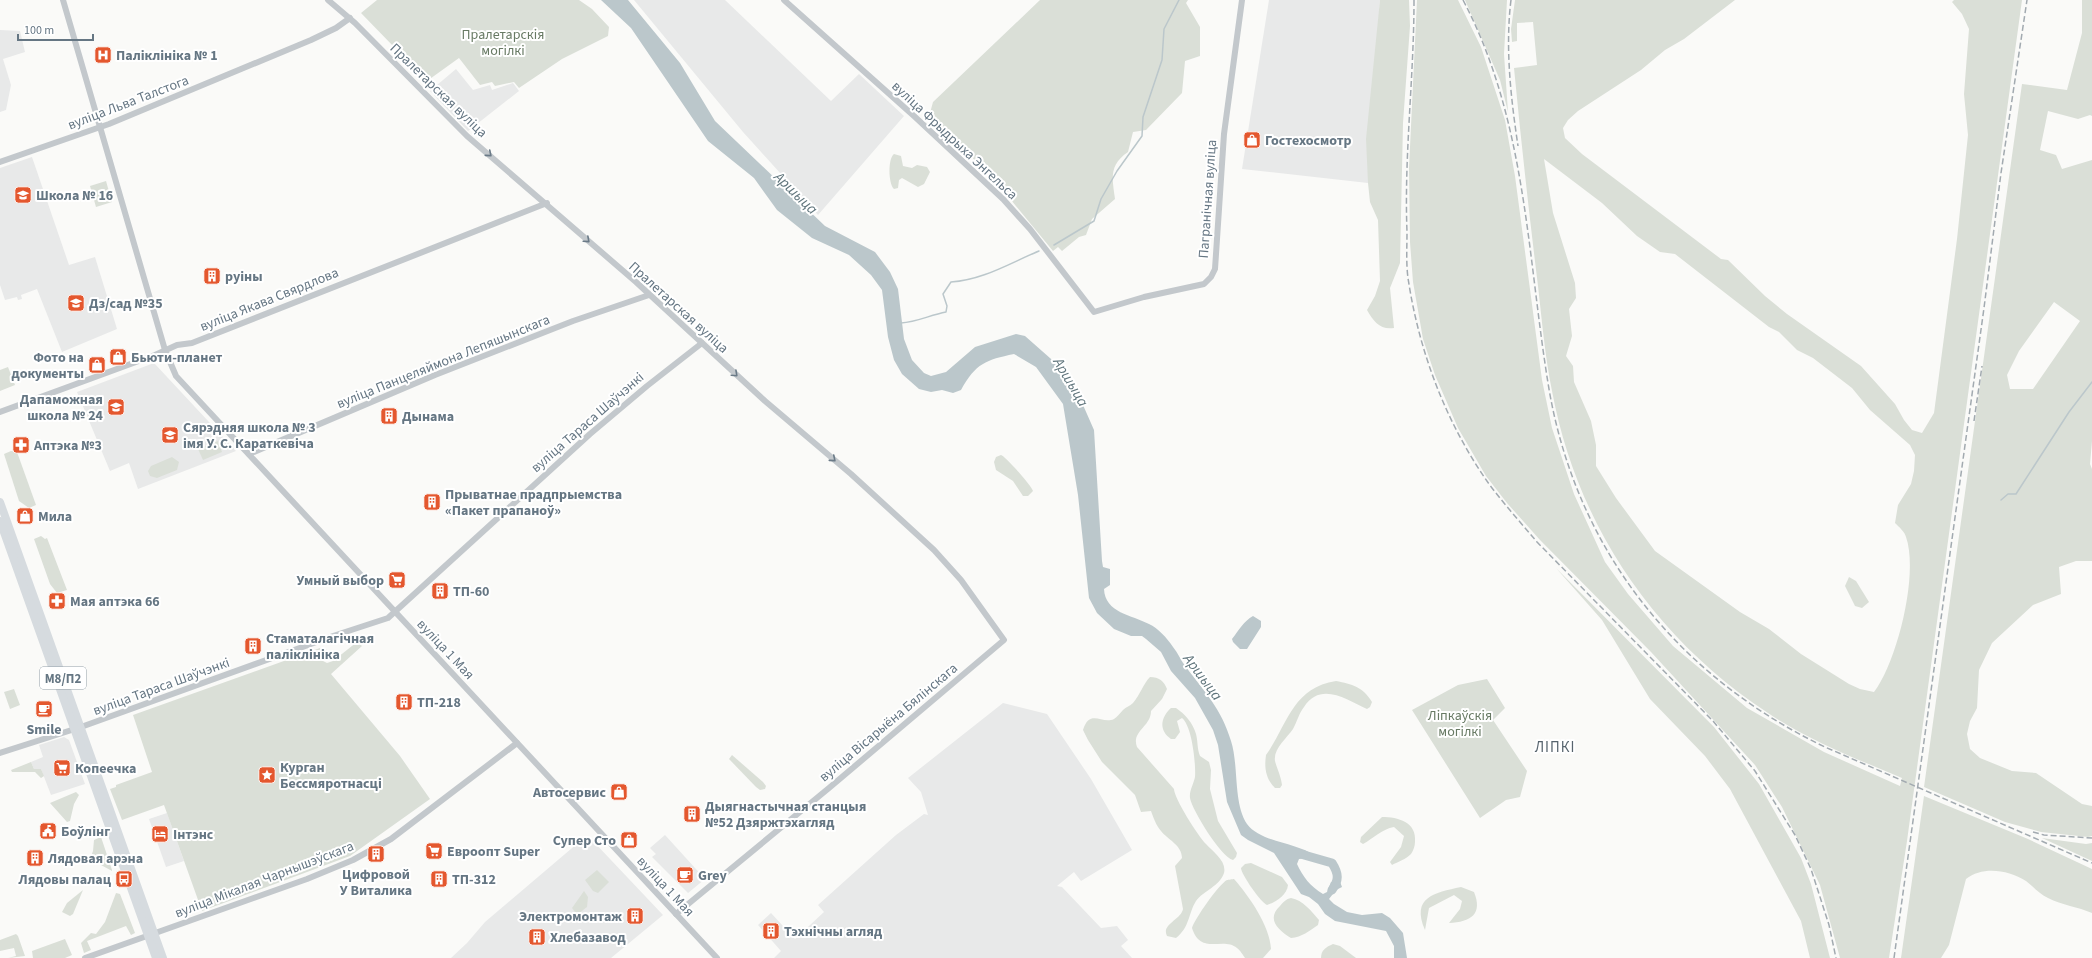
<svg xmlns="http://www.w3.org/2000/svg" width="2092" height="958" viewBox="0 0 2092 958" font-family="'Source Sans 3',sans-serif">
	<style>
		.built { fill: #e8e9e9 }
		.green { fill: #dadfd7; fill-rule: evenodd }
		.water { fill: #bbc7cb }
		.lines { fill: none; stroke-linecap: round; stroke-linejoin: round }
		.stream { stroke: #bbc7cb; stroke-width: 1.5 }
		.river { stroke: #bbc7cb; stroke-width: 9 }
		.minor { stroke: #c3c8cc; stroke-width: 6 }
		.major { stroke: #d6dbdf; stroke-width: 8 }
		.rail { stroke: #a2aab0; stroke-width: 1.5; stroke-dasharray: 6 3; stroke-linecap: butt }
		.oneway { stroke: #6a7a87 }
		.labels { text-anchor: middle; stroke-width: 4; stroke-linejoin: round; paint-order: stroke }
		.shield { fill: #fff; stroke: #939fa8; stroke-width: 1 }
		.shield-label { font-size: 13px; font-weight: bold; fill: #657683 }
		.park-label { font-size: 14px; fill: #687a64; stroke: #fff }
		.poi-label { font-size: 14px; font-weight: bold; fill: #657683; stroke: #fff; text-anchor: start }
		.street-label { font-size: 14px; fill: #657683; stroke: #fff }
		.water-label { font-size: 15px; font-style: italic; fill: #60757c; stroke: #fff }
		.neighbourhood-label { font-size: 15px; letter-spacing: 1px; fill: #57646e; stroke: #fff }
	</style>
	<rect width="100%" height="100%" fill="#fafaf8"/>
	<g class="built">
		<path d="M634,0h91l106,101 28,-27 45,42 -86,99 -75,-83z"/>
		<path d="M1269,0h111l-12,183 -126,-14z"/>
		<path d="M0,30l20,1 5,21 -22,7 8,26 -5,25 -6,2z"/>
		<path d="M456,69l17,21 17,-5 2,5 21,-7 6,8 -51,40 -38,-40z"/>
		<path d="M32,157l37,108 26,-8 22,72 -55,23 -25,-63 -16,6 1,4 -4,1 -1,-3 -12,3 -5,-15v-117z"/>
		<path d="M154,363l82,88 -98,38 -9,-26 -19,8 -33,-79z"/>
		<path d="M1003,703l44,11 44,65 41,71 -51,31 -7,-9 -17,14 5,1 39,41 16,-2 11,14 -7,6 11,12h-358l7,-7 -23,-26 13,-12 24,26 29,-27 -6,-7 78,-70 28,-21 4,1 -7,-23 -13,-14z"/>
		<path d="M64,737l5,3 16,44 -34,11 -10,-26h-7l-3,-7 12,-5 -4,-12z"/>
		<path d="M167,813l17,48 -18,6 -17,-48z"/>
		<path d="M665,835l40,44 -17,14 -36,-36 4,-3 -6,-6z"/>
		<path d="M585,837l6,6 2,-2 70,74 -52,43h-160l16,-15 18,-21z"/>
	</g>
	<g class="green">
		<path d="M377,0h202l13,9 17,18 -1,9 -46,23 -43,29 -5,-6 -19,4 -3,-4 -12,3 -21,-27 -32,23 -66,-68z"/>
		<path d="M1040,0h148l-2,3 14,24v29l-15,5 -3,32 -36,37 -13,2 -5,20c-19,13 -16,26 -13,47l-23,20 -6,16 -7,2 -17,14 -4,-4 -5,4 -51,-62 -72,-76 3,-11z"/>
		<path d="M1380,0h29l1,26 -7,97 -3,140 -10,25 4,40c-14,2 -20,-6 -27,-18l8,-14 5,-15 -2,-61 -8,-18 -2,-19 -2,-44z"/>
		<path d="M1417,0h41l23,47 24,73 10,56 27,204 10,48 22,66 31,68 23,32 45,52 74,62 77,44 76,34 2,-8c-45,-19 -92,-37 -134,-65 -114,-75 -191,-188 -216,-322 -7,-35 -10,-70 -14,-105 -9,-73 -17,-145 -24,-218l23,-3 -4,-43 -16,1v18l-5,1 -1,-13 4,-29h220l-51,39 -19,11 -24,20 -63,41 -10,9 -5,8 2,10 17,16 139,105 7,1 37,36 22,18 74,52 34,38 9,16 8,10 10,3 12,-20 23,-174 11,-104 -4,-41 5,-65 -7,-15 -10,-12 2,-2h68l-115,841 -18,117h-49l-20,-73 -38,-78 -27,-42 -104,-113 -111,-112 -33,-37 -21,-27 -28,-48 -23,-53 -12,-36 -10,-57 -3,-40 -1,-74zM1544,159l58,44 35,33 23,16 15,2 94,73 10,5 18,18 16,8 39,30 18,22 40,35 5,10 -1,16 -3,13 -13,21 -3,18c4,4 10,9 11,14 13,37 -9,125 -32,155l-14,-3 -11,-5 -48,-30 -32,-25 -29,-17 -85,-61 -39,-53 -20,-32v-21l-5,-24 -17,-39 -1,-16 -7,-10 6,-20 -3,-27 7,-11 -1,-15 -22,-70z"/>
		<path d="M1465,0h42l-3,54 4,58 -8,-32z"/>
		<path d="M2082,0h10v116l-2,-1 -12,4 -30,-8 -8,39 16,5 6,14 30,-9v281l-2,23 2,5v92h-16l-17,6 2,27 -28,11 -41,38 -13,27 -2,38 -7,13 -3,13 3,15 10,9 32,13 24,2 46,31 10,2v30l-4,1 -47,-5 -36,-10 -81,-35 98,-703 45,6 15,-57zM2054,302l26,19 -47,68h-23l-3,-14 12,-24z"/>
		<path d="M894,154l7,2 2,10 9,2 5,-3 10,2 3,5 -6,12 -6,3 -16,-9 -3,2 -1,8 -4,1c-6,-6 -6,-31 0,-35z"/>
		<path d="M106,181l6,21 -16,5 -6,-21z"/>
		<path d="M8,367l7,18 -15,6v-21z"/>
		<path d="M218,441l4,11 -19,8 -5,-11z"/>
		<path d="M11,451l6,1 19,53 -7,3 -10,-7 -15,-47z"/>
		<path d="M1001,455c4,1 31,31 32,36l-5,5h-5l-10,-15 -17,-11 -2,-8 2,-5z"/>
		<path d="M172,457l7,5 -2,8 -20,8 -7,-2 -2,-5 3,-5z"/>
		<path d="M41,536l4,3 2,-1 20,52 -10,3 -7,-9 -16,-45z"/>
		<path d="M1556,568l158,159 45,57 42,74 10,26 19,74h-20l-9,-37 -71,-132 -25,-33 -55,-57 -48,-79z"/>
		<path d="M1849,577l7,4 13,21 -7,6 -7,-2 -10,-20z"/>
		<path d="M357,642l5,4 -31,28 69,82 30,43 -80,57 -148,55 -38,-106 -42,15 -12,-31 6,-2v-2l36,-13 -19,-57 187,-67 7,2 -6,6 2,5 4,2 6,-2z"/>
		<path d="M1150,677c9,0 14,4 17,12l-5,10 -11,12c0,16 -20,20 -14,36l37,42c0,9 24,47 32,55 7,8 21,17 18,29 -4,13 -21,18 -28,28 -8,13 -6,26 -20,37l-9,-2c-6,-12 14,-16 16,-27l-8,-43 7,-8c0,-13 -15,-19 -21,-27 -5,-6 -7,-12 -10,-20l-10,1 -6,-17 -33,-33 -14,-22 -5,-10c7,-22 19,-5 31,-11 3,-2 6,-6 9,-9 3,-3 7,-4 10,-7 7,-8 10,-19 17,-26z"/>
		<path d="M1487,679l18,29 -12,12 34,51 -7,26 -14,3 -26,18 -68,-108 46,-25z"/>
		<path d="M1336,681c16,3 27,6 36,21l-2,5 -3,2c-20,-9 -46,-28 -63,-2 -5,6 -7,15 -11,22 -6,9 -20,20 -18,32 2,8 6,15 7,24l-2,3h-5c-9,-9 -11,-20 -9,-33 22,-31 26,-67 70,-74z"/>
		<path d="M14,689l6,16 -10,4 -6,-17z"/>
		<path d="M1171,708h5c9,6 17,15 20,26 2,7 1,15 4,22l9,6 2,8 -1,19 8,32 19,32 -1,4 -3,3c-12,-3 -41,-50 -43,-62 -1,-7 4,-15 5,-21 1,-13 -3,-51 -13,-59l-5,3 3,11 -5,7h-4c-13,-9 -10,-22 0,-31z"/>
		<path d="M732,755l31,27 3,4 -1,3 -5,1 -4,-3 -27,-28z"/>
		<path d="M31,762l3,7h7l3,7 -3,2 -6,-6h-23l-1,-2z"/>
		<path d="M76,792l3,3 -5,9 -4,17 -3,1 -17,-19z"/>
		<path d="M1924,796l104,43 64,30v44c-14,-6 -30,-8 -44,-15 -9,-4 -14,-11 -22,-17 -18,-11 -43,-15 -60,-2l-17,66 -8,13h-40z"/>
		<path d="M1382,817c16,0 35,5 33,25 0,4 -2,9 -4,12 -5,5 -13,8 -19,11l-2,-3 11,-15 3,-11 -10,-9c-12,2 -20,11 -31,17l-3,-2 1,-5z"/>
		<path d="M101,837l11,33v1l-22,-12 3,-8 1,-11z"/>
		<path d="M2042,838l44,6 6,-1v18z"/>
		<path d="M1251,863l31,14 6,8c-1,10 -12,17 -21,20 -6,-2 -26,-31 -26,-37l4,-4z"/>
		<path d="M597,870l12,12 -11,11 -5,-2 -8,-11z"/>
		<path d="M1234,879c15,17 36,47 37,70l-8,9h-18c-2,-3 -5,-8 -8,-10 -14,-12 -36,8 -45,-20 2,-8 27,-44 35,-48 1,0 6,-1 7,-1z"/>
		<path d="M1461,887l13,5c9,22 -3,30 -25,31l11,-14 2,-8 -8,-6 -25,13 -4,22c-14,-33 9,-37 36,-43z"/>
		<path d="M83,890l-10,24 -3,2 -8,-4 5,-9z"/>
		<path d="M584,891l4,6 -1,10 -9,7 -3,-2 -3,-4z"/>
		<path d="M116,893l4,1 15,39 -4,2 -5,-9 -39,15 4,9 -7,3 -3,-10 10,-10 5,1 9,-12z"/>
		<path d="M1291,898c12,2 20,13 28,22l-1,5c-9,6 -16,12 -27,13 -13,-8 -25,-19 -11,-32 3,-4 6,-7 11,-8z"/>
		<path d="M16,934l2,2 7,20 -17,2 8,-2 -2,-8 -14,3v-11z"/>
		<path d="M65,939l7,16 -7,3h-32l-1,-7z"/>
		<path d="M1333,944l7,2 16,12h-35c0,-8 5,-11 12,-14z"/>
	</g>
	<g class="water">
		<path d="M601,0h27l52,63 35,58 110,105 50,26 15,20 8,17 6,50 8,21 12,13 7,3 15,-4 29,-25 41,-13 9,2 34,30 24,39 11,25 8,131 1,6 7,2v16l-6,4c1,24 28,26 45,35 9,4 18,14 24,23 5,6 8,14 13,20 20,27 35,41 45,74 8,25 2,62 16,83 14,19 50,18 68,32l-1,2 -15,1 -2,5c6,13 13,22 26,30l4,-2 4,-10 8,-3 3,8 -6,3 -7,9 5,5 13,8 15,3 20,-2 8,5 13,15 4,25h-13v-12l-8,-15 -51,-10 -10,-7 -7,-10 -9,-7 -8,-3 -27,-41 -26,-13 -7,-5 -14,-33 -9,-57 -5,-15 -18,-32 -24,-27 -10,-19 -15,-13 -4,-3h-11l-17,-7 -17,-16 -8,-15 -11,-103 -15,-91 -27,-37 -22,-13c-28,6 -38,9 -53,36l-8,3 -11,-3 -11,2 -12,-3 -17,-15 -8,-14 -6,-23 -6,-47 -11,-15 -22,-20 -37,-17 -35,-28 -23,-32 -46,-37 -77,-113z"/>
		<path d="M1253,616l8,5v6l-14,22h-7l-7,-7 -1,-3c7,-9 12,-18 21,-23z"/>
	</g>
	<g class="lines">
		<g class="stream">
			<path d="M1054,245l40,-24 7,-22 16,-28 25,-35 1,-19 19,-57 2,-31 15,-29"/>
			<path d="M901,323c16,-1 29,-8 45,-11l1,-6 -4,-12 8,-12c32,-2 59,-19 88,-31"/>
			<path d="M2001,500l7,-6h8l53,-82 23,-30"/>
		</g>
		<path class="river" d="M1304,855l28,8c7,11 7,17 0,27"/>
		<g class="minor">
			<path d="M63,0l102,350 11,26 541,582"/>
			<path d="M328,0l27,23 112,113 169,146 129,119 86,73 83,76 27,30 43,60 -175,148 -153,126"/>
			<path d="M784,0l130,116 89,83 27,30 64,83 50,-15 60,-13 7,-7 4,-8 9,-135 18,-134"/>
			<path d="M0,162l109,-38 202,-84 25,-12 14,-10"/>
			<path d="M0,412l155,-57 22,-10 15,-2 355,-140"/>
			<path d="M249,454l186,-79 138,-54 76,-26"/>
			<path d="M0,753l81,-26 252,-91 55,-18 202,-184 57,-48 55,-43"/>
			<path d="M85,958l222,-79 46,-19 38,-21 126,-96"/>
		</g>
		<g class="major">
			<path d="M0,502l163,456"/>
			<path d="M0,521l156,437"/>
		</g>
		<g class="rail">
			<path d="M1414,0c0,78 -10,155 -7,232 0,15 -1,31 1,46 11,74 38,145 81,206 15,20 32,39 48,58l176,179 42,50 40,64 16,34 18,56 7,33"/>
			<path d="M1463,0c63,119 64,253 85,383 26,164 128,293 277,364l267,116"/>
			<path d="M1511,0c-6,48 0,99 7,146"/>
			<path d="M1974,421l8,-55"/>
			<path d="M2033,832l11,3 48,3"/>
			<path d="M1894,958l90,-650 17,-135 26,-173"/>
		</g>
	</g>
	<defs><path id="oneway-chevron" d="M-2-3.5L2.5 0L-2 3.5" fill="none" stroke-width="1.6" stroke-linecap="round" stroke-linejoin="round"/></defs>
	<g class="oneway">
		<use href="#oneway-chevron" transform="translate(489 154) rotate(40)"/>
		<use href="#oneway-chevron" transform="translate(587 240) rotate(42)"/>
		<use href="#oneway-chevron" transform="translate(735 374) rotate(43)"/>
		<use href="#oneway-chevron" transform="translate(833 459) rotate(40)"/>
	</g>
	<defs>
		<symbol id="hospital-square" viewBox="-11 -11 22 22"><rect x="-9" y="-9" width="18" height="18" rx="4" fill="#e4572e" stroke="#fff"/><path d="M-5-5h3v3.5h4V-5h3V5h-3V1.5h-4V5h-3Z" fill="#fff"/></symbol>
		<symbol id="shop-square" viewBox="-11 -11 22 22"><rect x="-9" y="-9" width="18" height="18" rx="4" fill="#e4572e" stroke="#fff"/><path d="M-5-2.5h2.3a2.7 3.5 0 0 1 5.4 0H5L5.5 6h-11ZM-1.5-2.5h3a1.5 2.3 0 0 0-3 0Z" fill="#fff"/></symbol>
		<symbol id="school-square" viewBox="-11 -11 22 22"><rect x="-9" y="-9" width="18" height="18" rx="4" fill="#e4572e" stroke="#fff"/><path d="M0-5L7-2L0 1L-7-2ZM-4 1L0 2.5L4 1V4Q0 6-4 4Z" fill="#fff"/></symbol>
		<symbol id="building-square" viewBox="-11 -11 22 22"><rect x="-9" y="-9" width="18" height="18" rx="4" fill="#e4572e" stroke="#fff"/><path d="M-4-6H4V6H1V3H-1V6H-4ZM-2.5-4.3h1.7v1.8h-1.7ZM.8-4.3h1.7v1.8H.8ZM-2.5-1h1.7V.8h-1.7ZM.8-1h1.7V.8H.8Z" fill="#fff"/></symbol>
		<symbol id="pharmacy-square" viewBox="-11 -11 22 22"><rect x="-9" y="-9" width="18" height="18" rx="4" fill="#e4572e" stroke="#fff"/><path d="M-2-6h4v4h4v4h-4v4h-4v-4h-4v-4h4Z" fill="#fff"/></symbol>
		<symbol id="supermarket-square" viewBox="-11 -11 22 22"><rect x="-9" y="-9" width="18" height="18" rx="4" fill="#e4572e" stroke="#fff"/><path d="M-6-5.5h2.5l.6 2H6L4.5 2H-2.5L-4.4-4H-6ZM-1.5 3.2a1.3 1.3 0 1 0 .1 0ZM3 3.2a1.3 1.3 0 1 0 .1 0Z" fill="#fff"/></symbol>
		<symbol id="cafe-square" viewBox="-11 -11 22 22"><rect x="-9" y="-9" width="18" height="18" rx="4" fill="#e4572e" stroke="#fff"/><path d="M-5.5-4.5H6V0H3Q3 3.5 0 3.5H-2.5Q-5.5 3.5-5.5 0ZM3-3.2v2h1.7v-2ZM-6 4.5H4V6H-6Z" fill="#fff"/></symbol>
		<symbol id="sight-square" viewBox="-11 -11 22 22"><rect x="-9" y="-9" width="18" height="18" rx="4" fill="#e4572e" stroke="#fff"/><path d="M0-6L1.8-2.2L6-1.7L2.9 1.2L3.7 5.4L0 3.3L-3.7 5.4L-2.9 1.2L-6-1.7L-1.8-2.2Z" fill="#fff"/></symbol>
		<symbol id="civic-square" viewBox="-11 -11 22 22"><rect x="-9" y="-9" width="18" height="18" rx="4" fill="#e4572e" stroke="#fff"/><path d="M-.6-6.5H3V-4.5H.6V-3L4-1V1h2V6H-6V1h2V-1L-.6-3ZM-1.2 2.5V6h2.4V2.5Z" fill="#fff"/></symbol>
		<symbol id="hotel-square" viewBox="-11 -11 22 22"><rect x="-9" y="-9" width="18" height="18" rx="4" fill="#e4572e" stroke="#fff"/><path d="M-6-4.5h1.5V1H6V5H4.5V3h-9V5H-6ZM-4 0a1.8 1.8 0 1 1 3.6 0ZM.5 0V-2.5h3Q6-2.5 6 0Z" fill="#fff"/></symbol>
		<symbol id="bus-square" viewBox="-11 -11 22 22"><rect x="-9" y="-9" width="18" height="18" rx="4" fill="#e4572e" stroke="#fff"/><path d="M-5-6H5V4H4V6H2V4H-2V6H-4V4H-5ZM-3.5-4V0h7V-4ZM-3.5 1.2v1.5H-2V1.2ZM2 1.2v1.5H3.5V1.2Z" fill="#fff"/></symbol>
	</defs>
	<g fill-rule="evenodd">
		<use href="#hospital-square" x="93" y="45" width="20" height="20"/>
		<use href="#shop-square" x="1242" y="130" width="20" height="20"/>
		<use href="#school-square" x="13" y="185" width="20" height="20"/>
		<use href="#building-square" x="202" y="266" width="20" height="20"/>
		<use href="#school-square" x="66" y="293" width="20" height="20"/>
		<use href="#shop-square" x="108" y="347" width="20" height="20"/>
		<use href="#shop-square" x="87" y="355" width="20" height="20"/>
		<use href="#school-square" x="106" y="397" width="20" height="20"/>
		<use href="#building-square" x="379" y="406" width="20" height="20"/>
		<use href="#school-square" x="160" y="425" width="20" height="20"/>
		<use href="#pharmacy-square" x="11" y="435" width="20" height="20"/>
		<use href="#building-square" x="422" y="492" width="20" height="20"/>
		<use href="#shop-square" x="15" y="506" width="20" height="20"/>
		<use href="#supermarket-square" x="387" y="570" width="20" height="20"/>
		<use href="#building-square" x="430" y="581" width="20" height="20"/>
		<use href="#pharmacy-square" x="47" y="591" width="20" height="20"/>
		<use href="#building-square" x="243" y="636" width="20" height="20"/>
		<use href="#building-square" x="394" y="692" width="20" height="20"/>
		<use href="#cafe-square" x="34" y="699" width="20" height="20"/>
		<use href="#supermarket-square" x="52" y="758" width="20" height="20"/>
		<use href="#sight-square" x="257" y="765" width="20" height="20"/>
		<use href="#shop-square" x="609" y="782" width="20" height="20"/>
		<use href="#building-square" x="682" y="804" width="20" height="20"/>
		<use href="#civic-square" x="38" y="821" width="20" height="20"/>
		<use href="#hotel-square" x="150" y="824" width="20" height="20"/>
		<use href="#shop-square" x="619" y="830" width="20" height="20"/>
		<use href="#supermarket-square" x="424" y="841" width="20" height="20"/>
		<use href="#building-square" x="366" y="844" width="20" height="20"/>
		<use href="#building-square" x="25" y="848" width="20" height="20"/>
		<use href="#cafe-square" x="675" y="865" width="20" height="20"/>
		<use href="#bus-square" x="114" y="869" width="20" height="20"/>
		<use href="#building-square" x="429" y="869" width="20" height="20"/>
		<use href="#building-square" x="625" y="906" width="20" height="20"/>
		<use href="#building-square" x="761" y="921" width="20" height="20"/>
		<use href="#building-square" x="527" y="927" width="20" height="20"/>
	</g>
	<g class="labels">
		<rect class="shield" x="40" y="667" width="46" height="22" rx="3"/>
		<g class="shield-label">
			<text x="63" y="683">М8/П2</text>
		</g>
		<g class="park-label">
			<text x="503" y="39">Пралетарскія<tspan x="503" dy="16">могілкі</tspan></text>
			<text x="1460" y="720">Ліпкаўскія<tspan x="1460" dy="16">могілкі</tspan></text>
		</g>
		<g class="poi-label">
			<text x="116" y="60">Паліклініка № 1</text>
			<text x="1265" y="145">Гостехосмотр</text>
			<text x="36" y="200">Школа № 16</text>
			<text x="225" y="281">руіны</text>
			<text x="89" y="308">Дз/сад №35</text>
			<text x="84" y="362" text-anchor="end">Фото на<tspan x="84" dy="16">документы</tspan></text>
			<text x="131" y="362">Бьюти-планет</text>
			<text x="103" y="404" text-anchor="end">Дапаможная<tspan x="103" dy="16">школа № 24</tspan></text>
			<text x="402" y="421">Дынама</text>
			<text x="183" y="432">Сярэдняя школа № 3<tspan x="183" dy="16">імя У. С. Караткевіча</tspan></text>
			<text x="34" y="450">Аптэка №3</text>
			<text x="445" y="499">Прыватнае прадпрыемства<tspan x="445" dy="16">«Пакет прапаноў»</tspan></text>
			<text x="38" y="521">Мила</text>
			<text x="384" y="585" text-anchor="end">Умный выбор</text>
			<text x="453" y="596">ТП-60</text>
			<text x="70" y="606">Мая аптэка 66</text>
			<text x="266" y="643">Стаматалагічная<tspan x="266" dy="16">паліклініка</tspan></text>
			<text x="417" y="707">ТП-218</text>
			<text x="44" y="734" text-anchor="middle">Smile</text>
			<text x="280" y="772">Курган<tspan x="280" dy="16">Бессмяротнасці</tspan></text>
			<text x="75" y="773">Копеечка</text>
			<text x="606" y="797" text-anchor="end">Автосервис</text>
			<text x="705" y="811">Дыягнастычная станцыя<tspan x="705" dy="16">№52 Дзяржтэхагляд</tspan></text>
			<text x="61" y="836">Боўлінг</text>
			<text x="173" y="839">Інтэнс</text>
			<text x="616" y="845" text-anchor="end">Супер Сто</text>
			<text x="447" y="856">Евроопт Super</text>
			<text x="48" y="863">Лядовая арэна</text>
			<text x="376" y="879" text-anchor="middle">Цифровой<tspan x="376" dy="16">У Виталика</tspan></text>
			<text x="698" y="880">Grey</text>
			<text x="111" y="884" text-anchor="end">Лядовы палац</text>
			<text x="452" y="884">ТП-312</text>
			<text x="622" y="921" text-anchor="end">Электромонтаж</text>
			<text x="784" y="936">Тэхнічны агляд</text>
			<text x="550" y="942">Хлебазавод</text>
		</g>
		<g class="street-label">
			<text transform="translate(439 90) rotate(44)" y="5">Пралетарская вуліца</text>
			<text transform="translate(128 102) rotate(-21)" y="5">вуліца Льва Талстога</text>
			<text transform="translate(955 140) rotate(43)" y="5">вуліца Фрыдрыха Энгельса</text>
			<text transform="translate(1207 199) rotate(-86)" y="5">Пагранічная вуліца</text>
			<text transform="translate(269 299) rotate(-22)" y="5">вуліца Якава Свярдлова</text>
			<text transform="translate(679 307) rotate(42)" y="5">Пралетарская вуліца</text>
			<text transform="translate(443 361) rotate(-22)" y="5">вуліца Панцеляймона Лепяшынскага</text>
			<text transform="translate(587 422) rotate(-41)" y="5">вуліца Тараса Шаўчэнкі</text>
			<text transform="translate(446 649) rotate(47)" y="5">вуліца 1 Мая</text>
			<text transform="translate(161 686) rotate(-20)" y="5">вуліца Тараса Шаўчэнкі</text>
			<text transform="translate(888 722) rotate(-40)" y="5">вуліца Вісарыёна Бялінскага</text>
			<text transform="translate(264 879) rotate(-21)" y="5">вуліца Мікалая Чарнышэўскага</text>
			<text transform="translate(666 886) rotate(47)" y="5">вуліца 1 Мая</text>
		</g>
		<g class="water-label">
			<text transform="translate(796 193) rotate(44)" y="5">Аршыца</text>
			<text transform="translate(1071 382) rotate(59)" y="5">Аршыца</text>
			<text transform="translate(1203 677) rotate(53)" y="5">Аршыца</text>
		</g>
		<g class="neighbourhood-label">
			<text x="1555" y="752">ЛІПКІ</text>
		</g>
	</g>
	<path d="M18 34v6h75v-6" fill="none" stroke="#657683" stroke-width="2"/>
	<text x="24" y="34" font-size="12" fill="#657683" stroke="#ffffff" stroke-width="3" paint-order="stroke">100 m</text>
</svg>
